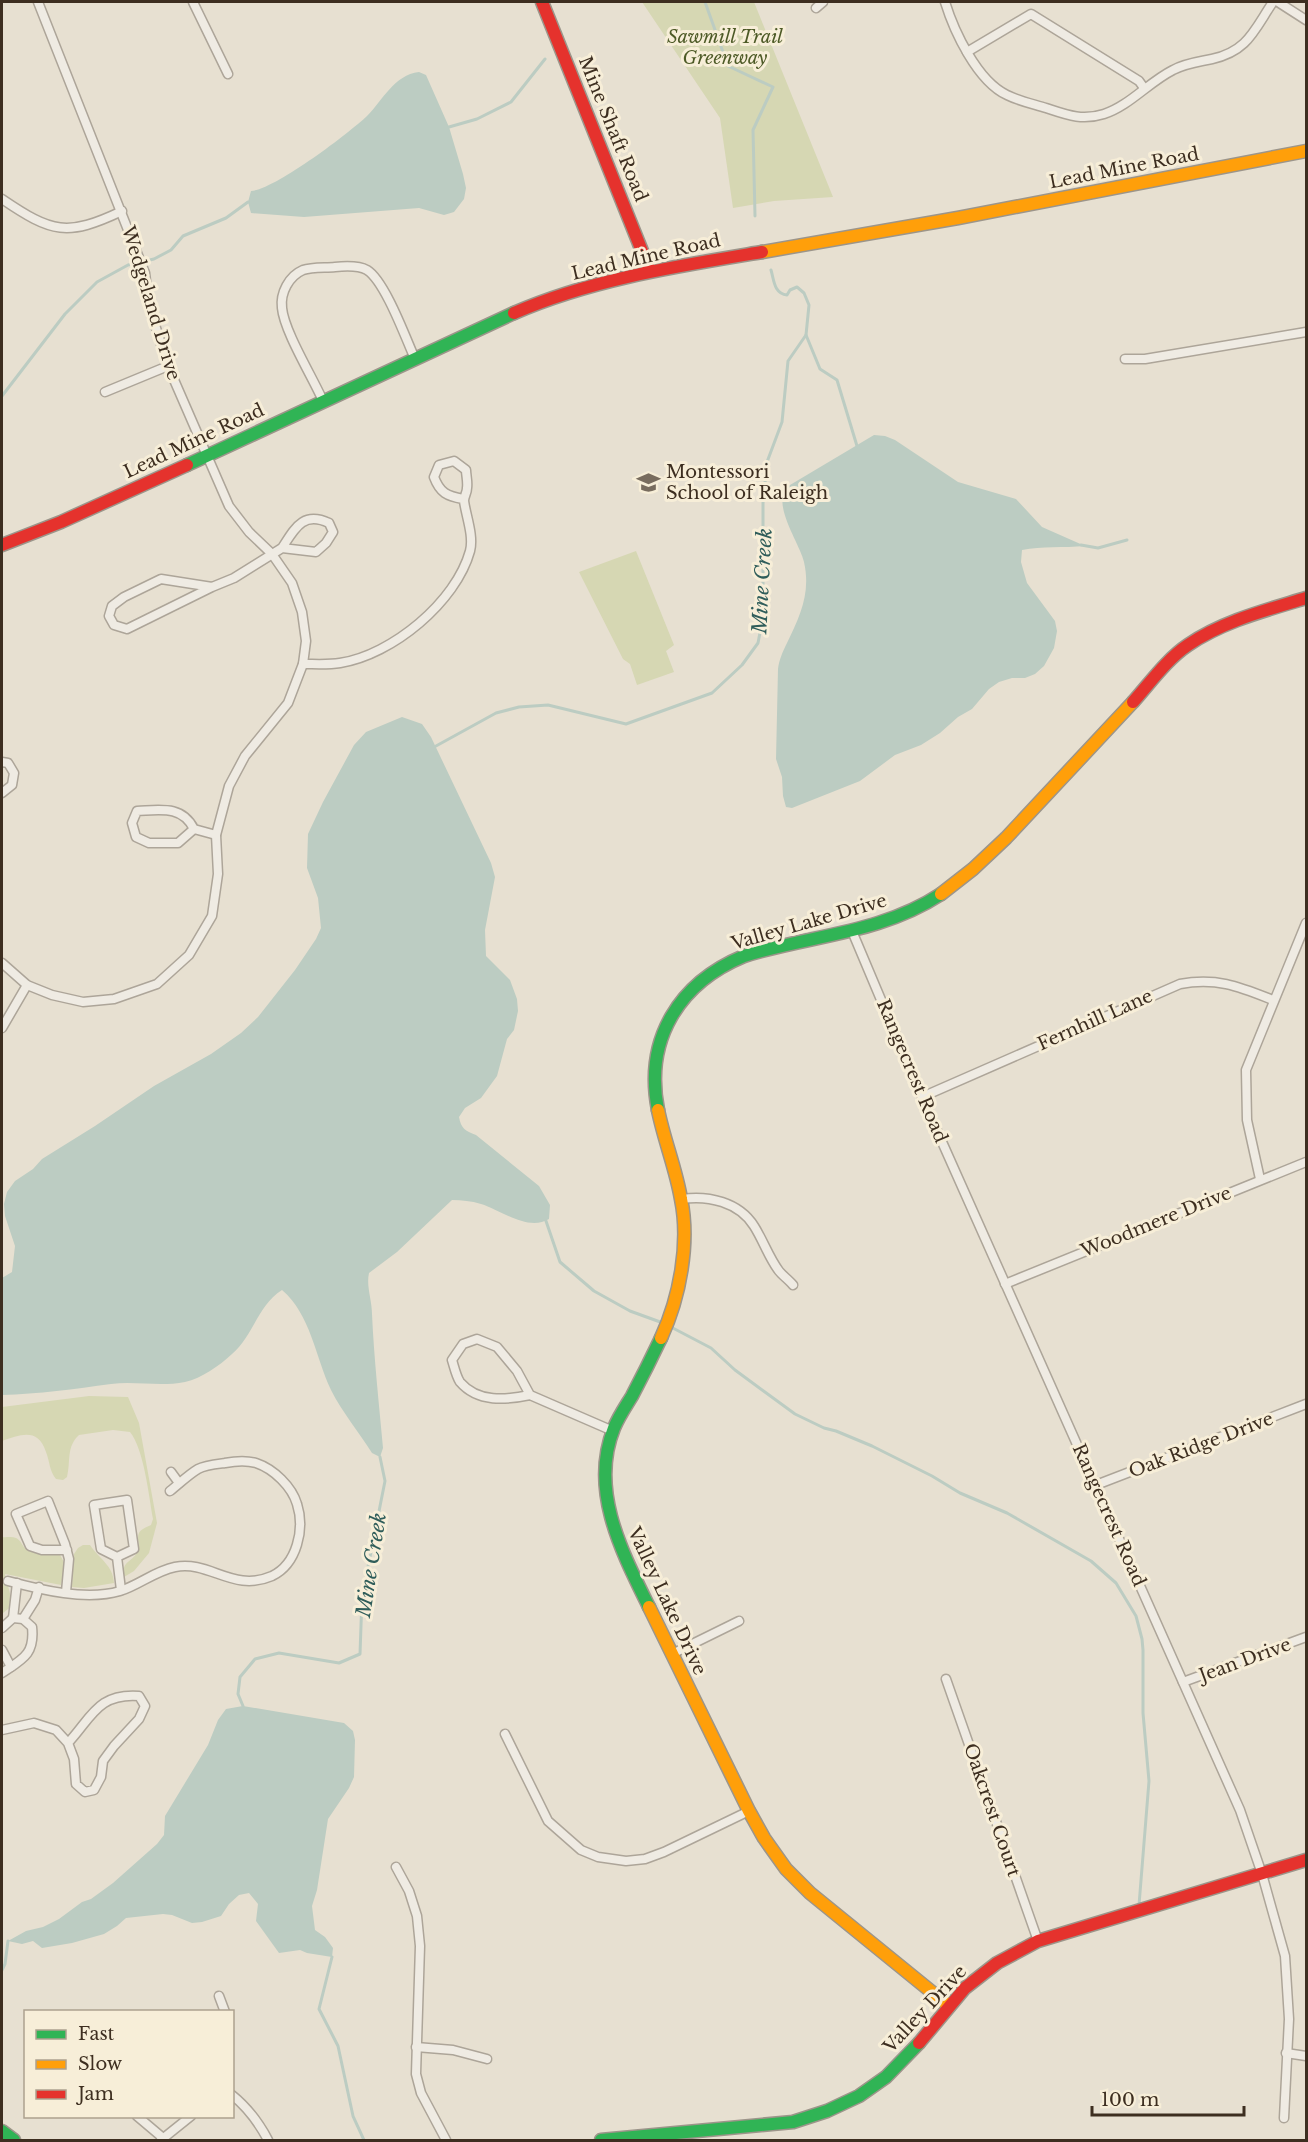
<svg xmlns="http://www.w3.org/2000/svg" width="1308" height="2142" viewBox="0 0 1308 2142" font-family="'Libre Baskerville',serif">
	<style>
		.green { fill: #d6d7b3 }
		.water { fill: #bcccc2 }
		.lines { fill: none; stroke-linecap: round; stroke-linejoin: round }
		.stream { stroke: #bcccc2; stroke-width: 3 }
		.street-casing { stroke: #ada599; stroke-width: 11 }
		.fast-casing { stroke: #9c958a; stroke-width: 15 }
		.slow-casing { stroke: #9c958a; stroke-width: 15 }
		.jam-casing { stroke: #9c958a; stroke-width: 15 }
		.street { stroke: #efebe3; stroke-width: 8 }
		.fast { stroke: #30b455; stroke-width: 12 }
		.slow { stroke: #ff9f0a; stroke-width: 12 }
		.jam { stroke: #e5322d; stroke-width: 12 }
		.labels { text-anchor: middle; stroke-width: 6; stroke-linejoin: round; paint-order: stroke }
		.park-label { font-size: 18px; font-style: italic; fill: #4d5a26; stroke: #f7eed8 }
		.street-label { font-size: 18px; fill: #3d2e20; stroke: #f7eed8 }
		.poi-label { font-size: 18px; fill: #3d2e20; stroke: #f7eed8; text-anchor: start }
		.water-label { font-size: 20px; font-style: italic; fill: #2f5d5a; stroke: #f7eed8 }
	</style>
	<rect width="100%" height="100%" fill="#e7e0d1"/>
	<g class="green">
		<path d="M642,2h112l79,195 -59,4 -41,7 -13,-90z"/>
		<path d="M636,551l38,94 -8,6 8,21 -37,13 -7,-21 -7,-5 -44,-87z"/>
		<path d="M89,1396l39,1 11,26 18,100 -8,30 -15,18 -10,6c-3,-15 6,-14 13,-24 4,-7 -1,-14 2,-20 2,-4 8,-6 12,-8l2,-6c-4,-22 -9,-70 -23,-87l-17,-2 -34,5c-13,12 -8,26 -12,42l-4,3 -7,-1c-7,-9 -6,-17 -10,-27 -8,-25 -26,-17 -44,-11v-34z"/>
		<path d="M2,1537c4,1 9,-1 14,1 5,2 6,8 10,11 8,6 24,4 34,6l5,9 -4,21 -56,-11 8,31 -10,8 -1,-2z"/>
		<path d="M83,1545h7c10,15 23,20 24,38l-30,5 -12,-1 2,-33 4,-6z"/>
	</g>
	<g class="water">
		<path d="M419,72l7,3 23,52 14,47 3,14 -2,11 -10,13 -10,3 -25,-7 -115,9 -53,-4 -3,-11 3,-11c23,-1 97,-57 116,-75 16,-16 27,-41 52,-44z"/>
		<path d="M874,435l11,1 10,4 63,42 58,17 26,28 43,19c-22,2 -43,0 -63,4l-1,12 6,21 28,38 2,10 -3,17 -10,18 -9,8 -10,4h-13l-13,4 -10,7 -17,20 -14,8 -18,16 -19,12 -26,10 -35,26 -68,27 -6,-1 -3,-11 -1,-19 -6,-18 2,-90c1,-9 5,-18 9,-26 13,-27 24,-50 17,-81 -4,-19 -36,-62 -14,-77z"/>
		<path d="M402,717l20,7 9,13 60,126 4,14 -10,53 1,26 24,24 7,19 1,12 -4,19 -7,9 -10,37 -16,22 -16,10 -6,9c2,11 6,14 17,18l63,51 11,19 -1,14c-21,13 -48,-9 -68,-15 -10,-3 -19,-4 -29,-4l-55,52 -28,21c-3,13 3,27 3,41 2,45 7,89 11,134l-3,9 -8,-4c-13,-21 -30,-41 -41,-63 -16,-34 -20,-75 -49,-100 -24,15 -29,46 -50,64 -13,12 -30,24 -47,28 -25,5 -49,-1 -74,2 -36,5 -73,10 -109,11v-117l10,-6 3,-26 -10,-30 -1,-12 3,-12 8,-11 18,-12 9,-10 53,-33 59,-40 57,-32 30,-21 17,-16 37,-47 21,-31 5,-11 -3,-30 -11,-30 1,-34 15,-32 31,-57 12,-13z"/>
		<path d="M243,1706l101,17 9,8 2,9 -1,37 -5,11 -21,31 -11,71 -5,16 3,24 10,7 8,11 -1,9 -25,-4 -7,-3 -21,3 -23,-32 2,-17 -9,-11 -10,2 -10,9 -8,12 -19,6 -10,1 -20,-8 -9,-1 -37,4 -9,8 -13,8 -32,9 -30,5 -9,-7 -11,3 -14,-3 18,-10 17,-4 16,-8 23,-17 9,-3 22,-16 44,-39 7,-9 1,-19 43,-71 10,-25 8,-11z"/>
	</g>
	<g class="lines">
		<g class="stream">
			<path d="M705,2l23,64 45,21 -20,43 2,86"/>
			<path d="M449,127l28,-8 34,-17 34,-43"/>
			<path d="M806,335l14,34 17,11 20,66 3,2"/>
			<path d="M2,396l63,-82 32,-32 31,-17 26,-6 17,-9 12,-14 43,-18 22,-16"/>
			<path d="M1081,545l17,3 29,-8"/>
			<path d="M436,746l60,-33 23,-6 29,-2 78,19 86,-31 30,-28 16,-22 5,-26v-114l4,-41 15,-40 6,-61 18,-26 3,-30 -5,-12 -7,-6 -7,3 -3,5c-13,-1 -13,-15 -16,-25"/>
			<path d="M546,1221l14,41 34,29 36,20 33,12"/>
			<path d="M669,1326l42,22 24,22 60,44 29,14 12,3 36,15 60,30 28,17 47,20 84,48 25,22 20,33 6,23 1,11v63l6,68 -10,124"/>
			<path d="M243,1706l-5,-12 2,-17 15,-18 24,-6 60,10 21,-9 2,-57 23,-116 -5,-24"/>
			<path d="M332,1957l-13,52 19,37 15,70 11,24"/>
			<path d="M2,1970l3,-6 3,-23"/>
		</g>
		<defs>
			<g id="street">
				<path d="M193,2l35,72"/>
				<path d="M945,2c9,29 32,79 62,93 12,6 26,9 39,13 21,7 36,13 58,6 25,-8 45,-32 69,-44 13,-7 25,-8 39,-11 36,-8 42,-29 61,-57"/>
				<path d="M1278,2l28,18"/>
				<path d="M816,8l7,-6"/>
				<path d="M967,52l64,-38 108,67 5,7"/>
				<path d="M2,199c50,34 65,38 120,12"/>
				<path d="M1125,359h20l161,-27"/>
				<path d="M105,392l63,-26"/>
				<path d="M323,401c-10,-23 -39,-70 -41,-93 -2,-15 7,-32 21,-38 9,-3 23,-2 32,-3 10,-1 23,-2 32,3 18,11 39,69 48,89"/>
				<path d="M212,587l-85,42 -13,-4 -5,-9 3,-10 12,-9 37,-18 51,8 22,-9 48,-30 34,4 10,-9 7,-11 -4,-9c-26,-12 -34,5 -47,25"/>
				<path d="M303,664c12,0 25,1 37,-1 52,-8 116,-61 130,-112 4,-15 -4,-35 -6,-50 0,-5 3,-8 3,-13 1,-6 -1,-13 -1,-18l-12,-9 -15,4 -5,12c6,16 13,19 29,22"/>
				<path d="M2,762l6,1 6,10 -2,12 -10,8"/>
				<path d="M194,829l-16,14h-29l-13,-6 -4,-14 5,-12c23,-1 45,-6 57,18l22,6"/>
				<path d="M852,931l70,166 318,713 22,64 23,82 4,63 -5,99"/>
				<path d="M2,963l25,22 25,10 31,7 31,-3 43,-15 32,-29 23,-39 6,-42 -2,-39 13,-49 16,-30 43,-53 15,-39 3,-23 -4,-29 -10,-29 -20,-29 -23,-22 -20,-26 -61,-140 -19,-60 -4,-33 -107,-271"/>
				<path d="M2,1028l25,-43"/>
				<path d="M922,1097l258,-113c37,-7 60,3 93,16"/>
				<path d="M1260,1179l-13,-59 -1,-50 60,-147"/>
				<path d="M682,1199c26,-4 57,3 72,27 9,14 15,32 25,45 4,5 10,9 14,14"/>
				<path d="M1005,1284l301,-122"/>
				<path d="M530,1395c-24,5 -52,8 -70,-13 -4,-6 -6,-16 -8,-22l11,-16 14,-5 20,8 20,24 13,24 83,36"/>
				<path d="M171,1472l8,11"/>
				<path d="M1096,1485l210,-81"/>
				<path d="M117,1557l-16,-8 -7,-44 33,-5 7,49 -17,8 4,33"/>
				<path d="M8,1581c33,9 79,20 112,10 19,-6 35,-20 55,-24 35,-7 58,26 97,9 25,-12 33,-47 25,-72 -5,-17 -23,-35 -41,-41 -10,-3 -21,-2 -31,0 -8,1 -20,2 -27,6 -10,6 -19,15 -28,22"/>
				<path d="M66,1592l3,-33 -4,-15 -17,-43 -32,13 14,32 12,4h25"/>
				<path d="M13,1618l4,-35"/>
				<path d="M23,1619l12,-19 4,-13"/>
				<path d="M2,1628l11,-10 10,1 9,8c3,27 -9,32 -30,46"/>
				<path d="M2,1650l9,17"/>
				<path d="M672,1654l67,-33"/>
				<path d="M946,1679l92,262"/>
				<path d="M1183,1682l123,-45"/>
				<path d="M2,1730l32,-7 22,7 12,13 6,16 2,25 9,8 9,-2 7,-13 2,-16 11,-15 25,-27 6,-13 -6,-10c-41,-3 -47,21 -71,47"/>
				<path d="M505,1734l43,87 33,29 17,7 28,4 19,-2 19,-7 85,-41"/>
				<path d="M396,1867l13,24 8,25 3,30 -4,128 5,19 25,47"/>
				<path d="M219,1996l6,16"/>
				<path d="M416,2047l37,3 34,9"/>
				<path d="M1286,2053l20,3"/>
				<path d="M232,2095c15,12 27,28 36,45"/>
				<path d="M137,2116l26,22"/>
				<path d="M161,2140l30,-24"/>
			</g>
			<g id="fast">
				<path d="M187,465l327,-152"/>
				<path d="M658,1110c-14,-71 21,-127 86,-154 66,-21 136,-22 197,-62"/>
				<path d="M649,1607c-27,-55 -60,-117 -35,-179 5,-12 12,-22 18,-32 10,-19 20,-39 29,-58"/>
				<path d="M2,2131l12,9"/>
				<path d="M601,2140l192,-18 34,-11 32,-15 27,-19 33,-34"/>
			</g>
			<g id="slow">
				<path d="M762,252l196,-34 348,-67"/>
				<path d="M941,894l32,-25 33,-31 127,-136"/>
				<path d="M658,1110c6,30 18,59 23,89 9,44 -1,98 -20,139"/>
				<path d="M649,1607l100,204 15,27 22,31 24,24 139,113"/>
			</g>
			<g id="jam">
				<path d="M542,2l108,269"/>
				<path d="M514,313c78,-34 164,-47 248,-61"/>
				<path d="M2,545l59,-23 126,-57"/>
				<path d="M1133,702c17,-19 34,-43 55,-57 35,-24 79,-35 118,-47"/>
				<path d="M919,2043l46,-55 32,-25 41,-22 268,-81"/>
			</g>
		</defs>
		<use href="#street" class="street-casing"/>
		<use href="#fast" class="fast-casing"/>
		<use href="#slow" class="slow-casing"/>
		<use href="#jam" class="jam-casing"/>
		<use href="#street" class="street"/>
		<use href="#fast" class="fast"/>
		<use href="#slow" class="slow"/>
		<use href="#jam" class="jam"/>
	</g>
	<defs>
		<symbol id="school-bare" viewBox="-9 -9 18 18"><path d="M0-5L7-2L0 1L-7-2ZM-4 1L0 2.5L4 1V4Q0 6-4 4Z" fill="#786c5e" stroke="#f7eed8" stroke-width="2.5" paint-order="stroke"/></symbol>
	</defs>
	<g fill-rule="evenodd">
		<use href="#school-bare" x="632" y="466" width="33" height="33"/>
	</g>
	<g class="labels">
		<g class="park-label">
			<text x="725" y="43">Sawmill Trail<tspan x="725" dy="21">Greenway</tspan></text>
		</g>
		<g class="street-label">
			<text transform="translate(613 129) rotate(68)" y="6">Mine Shaft Road</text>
			<text transform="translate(1124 168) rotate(-11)" y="6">Lead Mine Road</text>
			<text transform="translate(646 257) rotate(-13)" y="6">Lead Mine Road</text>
			<text transform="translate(151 303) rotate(73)" y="6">Wedgeland Drive</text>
			<text transform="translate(194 441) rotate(-25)" y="6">Lead Mine Road</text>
			<text transform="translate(809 922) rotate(-16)" y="6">Valley Lake Drive</text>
			<text transform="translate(1095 1020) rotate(-24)" y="6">Fernhill Lane</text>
			<text transform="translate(912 1071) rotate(67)" y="6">Rangecrest Road</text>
			<text transform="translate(1156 1222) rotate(-22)" y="6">Woodmere Drive</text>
			<text transform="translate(1201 1445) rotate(-21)" y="6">Oak Ridge Drive</text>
			<text transform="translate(1109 1515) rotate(66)" y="6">Rangecrest Road</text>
			<text transform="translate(667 1601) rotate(65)" y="6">Valley Lake Drive</text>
			<text transform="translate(1245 1660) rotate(-20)" y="6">Jean Drive</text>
			<text transform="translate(992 1810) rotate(71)" y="6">Oakcrest Court</text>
			<text transform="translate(925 2009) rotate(-47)" y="6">Valley Drive</text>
		</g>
		<g class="poi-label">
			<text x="666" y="478">Montessori<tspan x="666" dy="21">School of Raleigh</tspan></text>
		</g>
		<g class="water-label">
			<text transform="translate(762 581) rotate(-87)" y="7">Mine Creek</text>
			<text transform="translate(371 1565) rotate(-81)" y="7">Mine Creek</text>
		</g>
	</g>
	<rect width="1308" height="2142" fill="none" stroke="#3d2e20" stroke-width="6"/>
	<rect x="24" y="2010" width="210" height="108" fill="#f7eed8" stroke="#ada18e" stroke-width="1.5"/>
	<rect x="36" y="2030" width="30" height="9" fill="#30b455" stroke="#ada18e" stroke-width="1.5"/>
	<text x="78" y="2040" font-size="18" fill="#3d2e20">Fast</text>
	<rect x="36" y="2060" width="30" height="9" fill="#ff9f0a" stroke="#ada18e" stroke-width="1.5"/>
	<text x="78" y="2070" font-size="18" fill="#3d2e20">Slow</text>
	<rect x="36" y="2090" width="30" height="9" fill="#e5322d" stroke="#ada18e" stroke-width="1.5"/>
	<text x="78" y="2100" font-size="18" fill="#3d2e20">Jam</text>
	<path d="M1092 2106v9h152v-9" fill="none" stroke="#3d2e20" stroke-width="3"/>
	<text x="1101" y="2106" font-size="18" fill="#3d2e20" stroke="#f7eed8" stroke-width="4.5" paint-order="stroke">100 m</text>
</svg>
